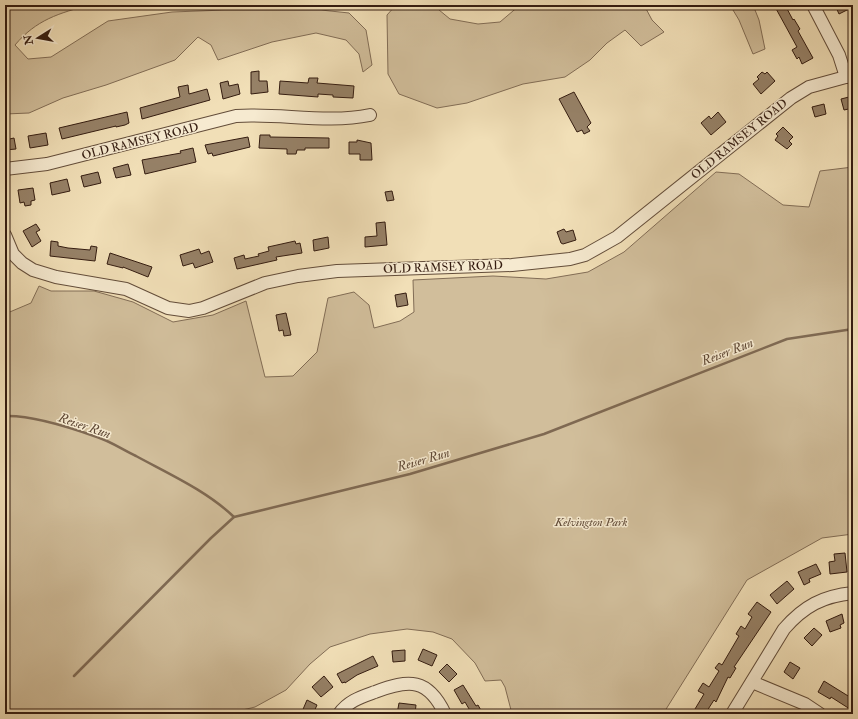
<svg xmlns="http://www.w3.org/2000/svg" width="858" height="719" viewBox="0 0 858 719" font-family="'IM FELL Double Pica',serif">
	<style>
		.green { fill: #d1be9b; stroke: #826d56 }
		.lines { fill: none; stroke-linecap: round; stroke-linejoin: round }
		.stream { stroke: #7f6952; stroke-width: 2.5 }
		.building { fill: #968167; stroke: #341c10 }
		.minor-casing { stroke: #634d3a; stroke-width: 14 }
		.minor { stroke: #f6ead0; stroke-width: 12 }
		.labels { text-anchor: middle; stroke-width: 3; stroke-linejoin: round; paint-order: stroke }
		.street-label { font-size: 12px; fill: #341c10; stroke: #f6ead0 }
		.park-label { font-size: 12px; font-style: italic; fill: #634d3a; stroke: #f6ead0 }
		.water-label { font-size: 13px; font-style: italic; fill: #604936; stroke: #f6ead0 }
	</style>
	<rect width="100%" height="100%" fill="#f1dfb7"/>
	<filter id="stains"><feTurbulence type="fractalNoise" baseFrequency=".005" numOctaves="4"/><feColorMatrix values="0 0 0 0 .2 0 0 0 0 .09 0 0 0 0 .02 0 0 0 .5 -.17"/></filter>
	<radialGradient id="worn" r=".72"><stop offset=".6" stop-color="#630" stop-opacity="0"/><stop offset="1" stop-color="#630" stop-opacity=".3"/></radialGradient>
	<g class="green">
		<path d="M5,5h85c-31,8 -54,15 -75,40l13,14 23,-2 57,-36 64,-9 53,-2h96l28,3 17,17 6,35 -9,7 -4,-18 -13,-14 -30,-7 -44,9 -54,18 -7,-15 -13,-8 -23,23 -69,25 -43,13 -34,15 -24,1z"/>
		<path d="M396,5h37l17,14 28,5 22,-2 20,-17h124l8,15 12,12 -23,14 -16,-16 -18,13 -17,17 -25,17 -42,7 -56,19 -30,5 -38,-14 -11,-20 -1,-59z"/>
		<path d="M730,5h23l6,15 6,29 -12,5 -14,-34z"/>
		<path d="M853,167v367l-31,4 -75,42 -84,134h-154l2,-4 -6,-23 -4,-7 -16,1 -10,-18 -23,-24 -19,-7 -26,-3 -37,5 -40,13 -20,17 -24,26 -31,17 -29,7h-221v-400l26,-11 8,-17 12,5h43l39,11 40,20 40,-7 33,-14 19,76 28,-1 24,-24 11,-54 26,-6 15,13 5,23 26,-7 14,-9 -1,-32 80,-4 53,3 42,-7 36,-20 92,-80 23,2 44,31 26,2 11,-36z"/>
	</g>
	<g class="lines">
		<g class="stream">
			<path d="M5,416c27,-1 67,12 92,21 13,4 26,13 39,19 33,18 71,35 98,61"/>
			<path d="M74,676l137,-138 23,-21 176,-43 134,-40 243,-95 66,-10"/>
		</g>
	</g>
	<g class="building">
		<path d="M774,5h11l8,15 1,-1 6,10 -2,2 15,27 -11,6 -3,-7 -2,2 -5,-9 5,-3z"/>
		<path d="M835,5h18v2l-14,7z"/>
		<path d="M259,71v10h8l1,11 -17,2v-22z"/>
		<path d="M762,72l3,2 2,-2 8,9 -14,13 -8,-10 6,-5 -2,-2z"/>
		<path d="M309,78h9l-1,5 37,3 -1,12 -20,-1v-2l-15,-1v3l-39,-3 1,-13 28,2z"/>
		<path d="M228,81l1,5 9,-2 2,10 -17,5 -3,-16z"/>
		<path d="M188,85l1,9 18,-5 3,11 -68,19 -2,-11 40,-11 -2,-10z"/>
		<path d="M574,92l17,31 -4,4 3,4 -6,3 -2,-4 -5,2 -18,-33z"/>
		<path d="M853,96v12l-9,2 -3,-11z"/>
		<path d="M824,104l2,10 -11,3 -3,-10z"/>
		<path d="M127,112l2,11 -4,2 -9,2v-1l-54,13 -3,-11z"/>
		<path d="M718,112l8,10 -15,13 -10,-12 8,-7 2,3z"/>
		<path d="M783,127l10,10 -4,4 3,3 -5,5 -12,-9 3,-4 -2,-2z"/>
		<path d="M46,133l2,12 -18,3 -2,-12z"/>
		<path d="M260,135h10v2l59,1v10h-24v2h-8l-1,4h-9v-5l-28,-1z"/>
		<path d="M248,137l2,10 -37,9 -1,-3 -4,1 -3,-9z"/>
		<path d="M14,138l2,11 -11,1v-10z"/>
		<path d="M357,140l14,3 1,17h-12v-6h-11v-12h8z"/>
		<path d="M193,148l3,14 -51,12 -3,-14 39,-7 -1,-2z"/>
		<path d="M128,164l3,11 -15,3 -3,-10z"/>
		<path d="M98,172l3,11 -17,4 -3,-11z"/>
		<path d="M67,179l3,12 -18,4 -2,-12z"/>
		<path d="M33,188l2,12 -4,1v4l-6,1 -1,-4 -4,1 -2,-13z"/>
		<path d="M392,191l2,9 -7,1 -2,-9z"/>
		<path d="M385,222l2,23 -22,2v-10l12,-1 -1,-13z"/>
		<path d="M36,224l4,6 -4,2 5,9 -9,6 -9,-16z"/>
		<path d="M564,229l2,3 7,-2 3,10 -13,4 -2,-1 -4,-11z"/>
		<path d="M328,237l1,11 -15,3 -1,-11z"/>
		<path d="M51,241l7,1v4l10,2 22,2 1,-4 6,1 -2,14 -45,-5z"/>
		<path d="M295,241l1,3 4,-1 2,10 -26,4 1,3 -40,9 -3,-11 10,-3 1,4 14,-3 -1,-2 11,-3 -1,-4z"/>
		<path d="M199,249l2,5 8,-3 4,11 -18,6 -2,-5 -10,3 -3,-11z"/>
		<path d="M110,253l42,14 -4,10 -25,-10v1l-16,-4z"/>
		<path d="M406,293l2,12 -11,2 -2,-12z"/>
		<path d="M286,313l5,22 -7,1 -1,-6 -4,1 -3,-16z"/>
		<path d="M845,553l2,19 -17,2 -1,-12 6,-1 -1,-7z"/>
		<path d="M816,564l5,10 -12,5 1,3 -6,3 -6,-13z"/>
		<path d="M787,581l7,8 -17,15 -7,-9z"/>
		<path d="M757,602l14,10 -37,55 2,1 -6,10 -2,-1 -12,25 -2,-2 -9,14h-13l12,-20 -6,-3 5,-8 6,4 10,-16 -4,-3 4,-5 3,2 17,-29 -3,-2 5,-8 4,3 7,-12 -4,-3z"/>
		<path d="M842,614l2,9 -4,2 1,3 -11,4 -4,-11z"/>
		<path d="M814,628l8,7 -10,11 -8,-8z"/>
		<path d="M423,649l14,6 -5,11 -14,-6z"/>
		<path d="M405,650v11l-12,1 -1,-11z"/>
		<path d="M373,656l5,10 -21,9 -12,8v-1l-3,1 -5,-9z"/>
		<path d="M790,662l10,6 -7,11 -9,-7z"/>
		<path d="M447,664l10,10 -8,8 -10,-10z"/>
		<path d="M324,676l9,11 -12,10 -9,-10z"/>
		<path d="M824,681l29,18v12l-22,-14 -1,2 -12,-7z"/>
		<path d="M463,685l13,21 2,-1 5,9h-11l-7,-12 -3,2 -8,-14z"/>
		<path d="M307,700l10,5 -4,9h-12z"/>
		<path d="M399,703l17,2 -1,9h-18z"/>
	</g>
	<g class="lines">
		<defs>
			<g id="minor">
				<path d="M813,5l26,50 7,22"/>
				<path d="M5,169l42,-5 189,-48c44,-3 91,8 134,-1"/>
				<path d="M5,235l8,19 9,9 11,7 23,7 70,12 42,19 21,3 14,-3 62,-25 33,-7 39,-5 175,-6 58,-6 15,-4 32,-18 174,-139 18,-11 44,-12"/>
				<path d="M752,682l53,22 15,10"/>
				<path d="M339,714c9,-13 22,-17 36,-22 34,-13 53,-14 70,22"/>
				<path d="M732,714l52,-85c20,-23 39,-33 69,-36"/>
			</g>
		</defs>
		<use href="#minor" class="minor-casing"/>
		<use href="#minor" class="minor"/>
	</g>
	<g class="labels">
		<g class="street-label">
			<text transform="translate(739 139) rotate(-39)" y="4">OLD RAMSEY ROAD</text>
			<text transform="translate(140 141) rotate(-14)" y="4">OLD RAMSEY ROAD</text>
			<text transform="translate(443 267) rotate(-2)" y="4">OLD RAMSEY ROAD</text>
		</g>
		<g class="park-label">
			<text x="591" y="526">Kelvington Park</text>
		</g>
		<g class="water-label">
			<text transform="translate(727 351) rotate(-21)" y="5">Reiser Run</text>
			<text transform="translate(85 425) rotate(19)" y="5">Reiser Run</text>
			<text transform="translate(423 459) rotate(-16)" y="5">Reiser Run</text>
		</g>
	</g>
	<rect width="858" height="719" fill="none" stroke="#f1dfb7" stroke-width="20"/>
	<rect x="6" y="6" width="846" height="707" fill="none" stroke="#341c10" stroke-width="2"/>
	<rect x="10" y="10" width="838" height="699" fill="none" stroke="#341c10"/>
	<g transform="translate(38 38) rotate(259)" stroke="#f6ead0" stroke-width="3" paint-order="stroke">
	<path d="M0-3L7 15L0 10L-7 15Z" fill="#341c10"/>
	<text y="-6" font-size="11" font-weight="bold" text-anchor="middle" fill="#341c10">N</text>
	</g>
	<rect width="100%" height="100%" filter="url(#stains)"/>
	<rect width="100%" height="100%" fill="url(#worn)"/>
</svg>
